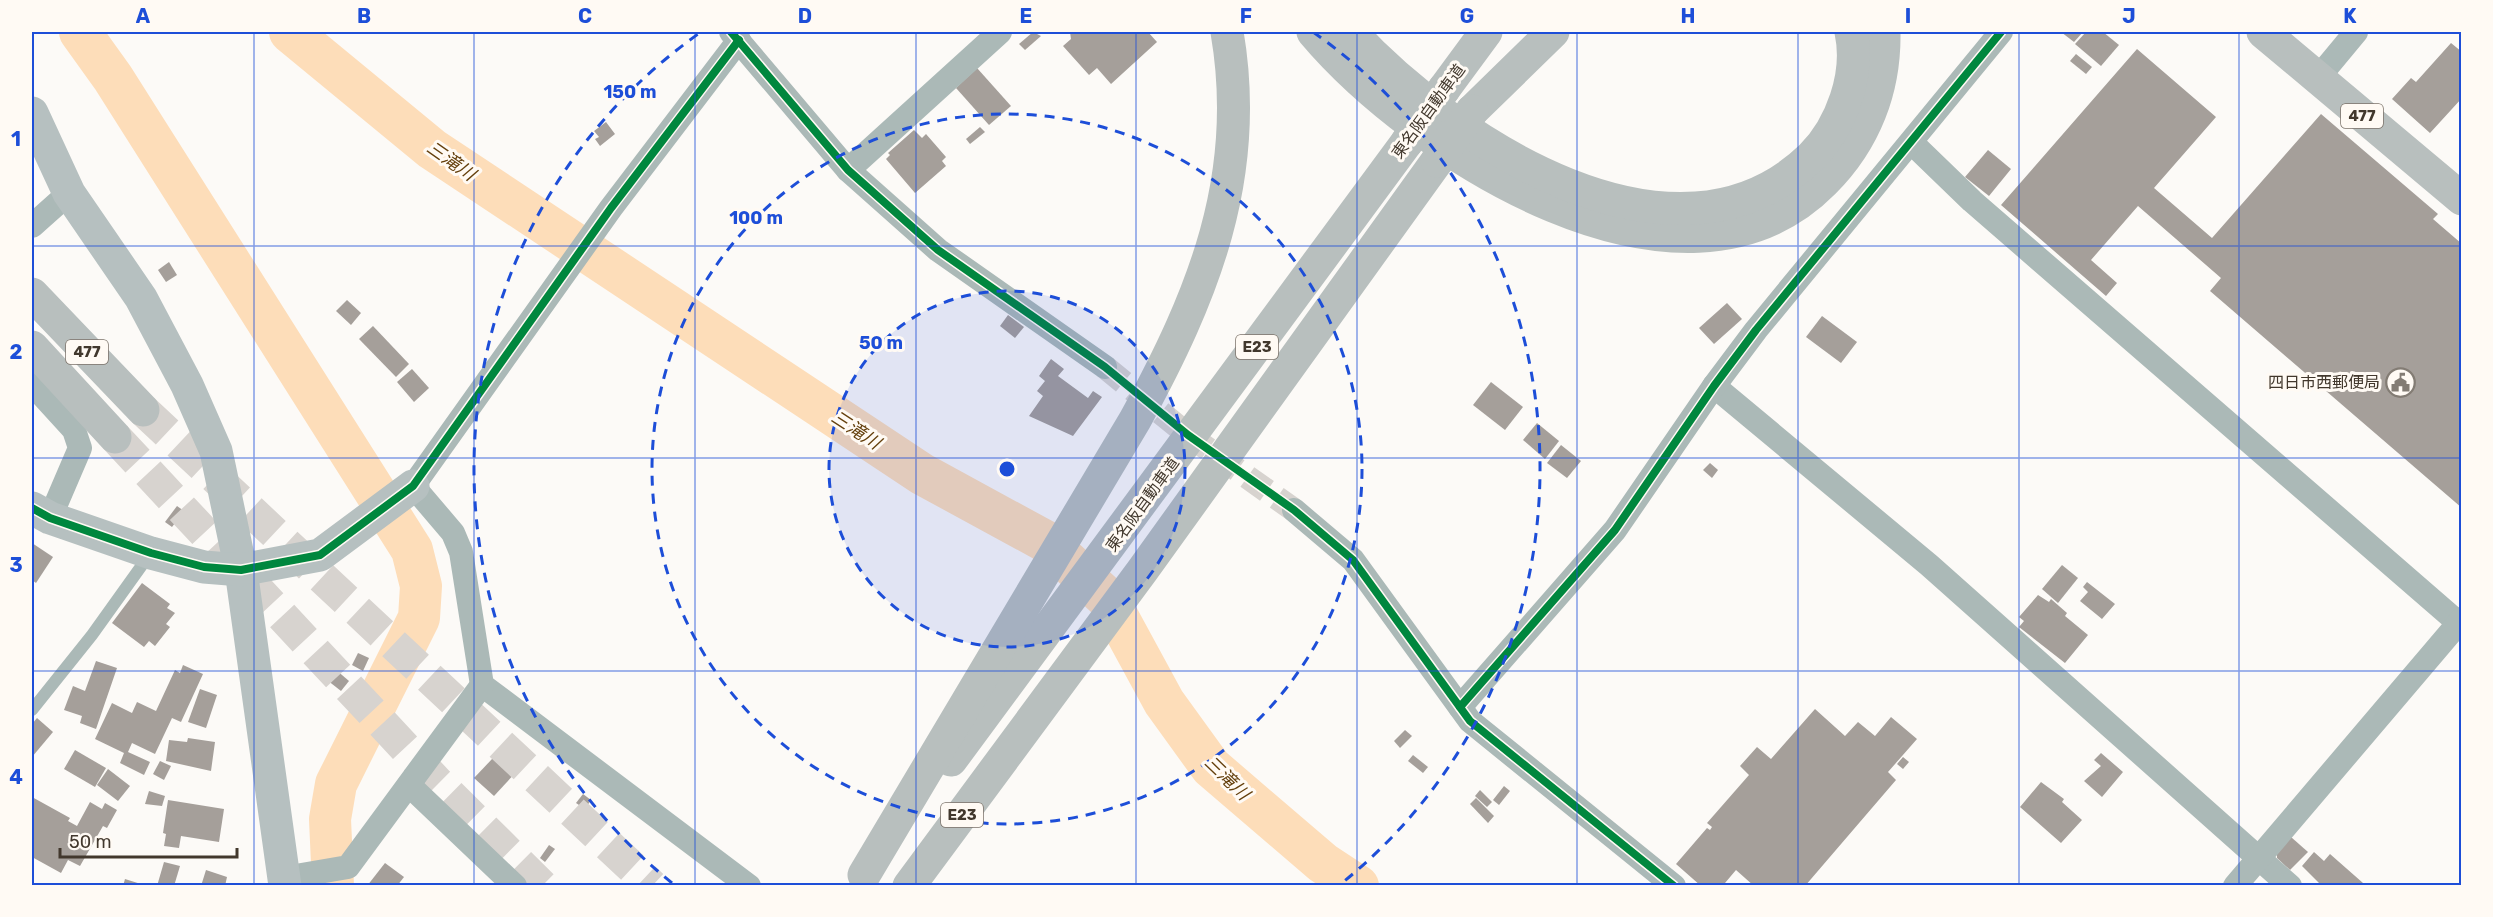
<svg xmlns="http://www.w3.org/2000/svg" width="2493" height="917" viewBox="0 0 2493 917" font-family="Rubik,'Noto Sans JP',sans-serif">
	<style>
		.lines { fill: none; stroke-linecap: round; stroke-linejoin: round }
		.river { stroke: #fdddb9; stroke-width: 42 }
		.building { fill: #a59f9a }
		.street-tunnel { stroke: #d7d3cf; stroke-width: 24; stroke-dasharray: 24 12; stroke-linecap: butt }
		.highway-tunnel { stroke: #d7d3cf; stroke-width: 33; stroke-dasharray: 33 16; stroke-linecap: butt }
		.lane { stroke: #abb9b7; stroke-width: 12 }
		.street { stroke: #abb9b7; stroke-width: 24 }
		.secondary { stroke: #b6c0c0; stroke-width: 33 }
		.highway { stroke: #b8bfbe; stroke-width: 33 }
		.highway-bridge { stroke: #b8bfbe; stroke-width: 33 }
		.cycleway-casing { stroke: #fffaf4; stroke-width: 11 }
		.cycleway { stroke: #00873e; stroke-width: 8 }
		.grid { fill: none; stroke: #1d4ed8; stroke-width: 1.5; stroke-opacity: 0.55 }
		.ring { fill: none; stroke: #1d4ed8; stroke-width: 3; stroke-dasharray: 10 8 }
		.labels { text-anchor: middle; stroke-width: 6; stroke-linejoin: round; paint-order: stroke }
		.shield { fill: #fffaf4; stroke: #7b7269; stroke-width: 1.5 }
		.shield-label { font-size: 15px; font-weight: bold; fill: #42382d }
		.street-label { font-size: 16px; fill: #42382d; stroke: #fffaf4 }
		.poi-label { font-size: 16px; fill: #42382d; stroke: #fffaf4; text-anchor: end }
		.water-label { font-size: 18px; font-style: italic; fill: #65400d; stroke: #fffaf4 }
		.centre { fill: #1d4ed8; stroke: #fffaf4; stroke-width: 3 }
		.ring-label { font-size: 18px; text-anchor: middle; font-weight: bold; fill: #1d4ed8; stroke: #fffaf4; stroke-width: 6; stroke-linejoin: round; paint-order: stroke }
		.neatline { fill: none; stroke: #1d4ed8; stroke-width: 2 }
		.grid-label { font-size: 20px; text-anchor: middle; font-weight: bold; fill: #1d4ed8 }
	</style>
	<rect width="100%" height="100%" fill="#fcfaf7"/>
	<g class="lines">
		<g class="river">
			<path d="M80,32l33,46 299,472 9,36 -2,32 -83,166 -6,35 3,67"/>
			<path d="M290,32l142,117 490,325 123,67 63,58 56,103 47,65 112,96 35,23"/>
		</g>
	</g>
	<g class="building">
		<path d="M1033,32l8,4 -16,14 -6,-6z"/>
		<path d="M1070,32h78l9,10 -46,42 -14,-16 -8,7 -26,-29 8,-7z"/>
		<path d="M2061,32h22l-9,10z"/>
		<path d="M2086,32h17l16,13 -18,21 -26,-22z"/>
		<path d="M2451,43l11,9v46l-32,35 -38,-34 19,-21 5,4z"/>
		<path d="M2137,49l79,68 -62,71 58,50 109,-124 117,100 -5,5 29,25v264l-252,-217 11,-13 -83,-72 -47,54 26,23 -11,13 -105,-91z"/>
		<path d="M2076,54l16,13 -6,7 -16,-13z"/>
		<path d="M977,68l34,38 -22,19 -33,-37z"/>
		<path d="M606,122l9,12 -15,12 -5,-7 4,-2 -5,-6z"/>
		<path d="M980,127l5,5 -15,12 -4,-5z"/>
		<path d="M914,130l8,8 4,-4 20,23 -4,4 4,5 -31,27 -29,-34 4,-4 -2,-2z"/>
		<path d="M1988,150l23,19 -22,27 -24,-19z"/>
		<path d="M169,262l8,13 -11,7 -8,-12z"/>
		<path d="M347,300l14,13 -10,12 -15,-14z"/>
		<path d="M1727,303l15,16 -28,25 -15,-16z"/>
		<path d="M1008,315l16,12 -9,11 -15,-12z"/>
		<path d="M1822,316l35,26 -16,21 -35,-26z"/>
		<path d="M373,326l36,38 -13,13 -37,-38z"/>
		<path d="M1051,359l13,10 -6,7 30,22 5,-7 9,6 -29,39 -44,-20 14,-20 -6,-5 8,-10 -6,-5z"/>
		<path d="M412,369l17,19 -15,14 -17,-20z"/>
		<path d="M1491,382l32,25 -18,23 -32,-25z"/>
		<path d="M1537,423l22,18 -14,18 -22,-19z"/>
		<path d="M1561,445l20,16 -14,17 -20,-15z"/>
		<path d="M1710,463l8,7 -6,8 -9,-8z"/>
		<path d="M177,506l7,5 -12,16 -7,-5z"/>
		<path d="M32,543l21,14 -17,26 -4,-3z"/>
		<path d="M2062,565l16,13 -20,25 -16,-14z"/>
		<path d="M2087,582l28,22 -13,15 -22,-18 8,-9 -5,-5z"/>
		<path d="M142,583l28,21 -3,4 8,5 -9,11 4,3 -15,19 -6,-5 -5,6 -32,-24z"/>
		<path d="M2038,595l11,7 2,-3 16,14 -2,3 23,19 -23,28 -46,-36 5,-6 -5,-4z"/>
		<path d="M358,653l11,5 -6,13 -11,-6z"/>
		<path d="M96,661l21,7 -21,61 -16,-6 2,-7 -18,-6 9,-24 12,5z"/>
		<path d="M183,665l20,9 -22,48 -9,-4 -17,36 -23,-11 -4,9 22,10 -6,13 -24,-12 4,-10 -29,-14 17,-36 20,10 5,-11 19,9 19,-41 5,3z"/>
		<path d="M335,669l14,12 -8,10 -14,-11z"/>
		<path d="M200,689l17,6 -11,33 -18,-6z"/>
		<path d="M1815,709l30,27 13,-14 17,14 16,-19 26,22 -29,33 8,8 -91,106h-51l-18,-16 -11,13 3,3h-27l-25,-22 31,-36 3,2 2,-3 -5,-4 42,-48 -9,-9 17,-19 14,12z"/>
		<path d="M37,718l16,14 -21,25v-33z"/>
		<path d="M1405,730l7,6 -12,12 -6,-7z"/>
		<path d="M188,738l27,4 -4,29 -45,-10 3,-21 18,2z"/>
		<path d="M511,739l19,18 -36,39 -20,-18z"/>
		<path d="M75,750l31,18 -11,19 -31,-18z"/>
		<path d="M2101,753l22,19 -21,25 -18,-16 17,-15 -7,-6z"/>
		<path d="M1413,755l15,12 -5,6 -15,-12z"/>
		<path d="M1903,757l6,5 -6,7 -6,-5z"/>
		<path d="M160,761l11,5 -7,14 -11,-6z"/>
		<path d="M108,769l22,17 -12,15 -21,-16z"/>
		<path d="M2041,782l23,17 -2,3 20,18 -21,23 -41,-36z"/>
		<path d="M1504,786l6,5 -11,14 -6,-5z"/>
		<path d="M1480,790l12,12 -5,5 -12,-11z"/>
		<path d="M149,791l16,5 -3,10 -17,-2z"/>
		<path d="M583,794l8,6 -6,9 -9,-6z"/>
		<path d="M32,797l38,21 -2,3 9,5 13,-24 12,7 3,-6 12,7 -10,18 -4,-2 -23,40 -12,-6 -7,13 -29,-16z"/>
		<path d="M1476,798l18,18 -6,7 -18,-19z"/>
		<path d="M168,800l56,9 -5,33 -38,-6 -2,12 -15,-2 2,-12 -3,-1z"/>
		<path d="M2291,837l17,15 -18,18 -13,-12v-4z"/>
		<path d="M549,845l6,4 -10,13 -5,-4z"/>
		<path d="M2314,852l10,9 6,-7 33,29 -3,3h-38l-20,-20z"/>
		<path d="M164,862l16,4 -6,20h-17z"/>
		<path d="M385,863l19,14 -7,9h-30z"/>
		<path d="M206,870l21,7 -2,9h-24z"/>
		<path d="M125,879l19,6v1h-21z"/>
	</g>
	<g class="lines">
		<path class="street-tunnel" d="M1105,367l83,68 106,75"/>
		<g class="highway-tunnel">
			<path d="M143,410l509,476"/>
			<path d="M115,437l323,346 104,103"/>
		</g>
		<path class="lane" d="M32,710l60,-75 58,-81"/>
		<g class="street">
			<path d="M731,32l117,138 90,80 167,117"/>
			<path d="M739,40l-128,168 -198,278 40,47 8,19 21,133 267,201"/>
			<path d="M2317,79l39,-47"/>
			<path d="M1912,143l60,58 490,425"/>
			<path d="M848,170l152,-138"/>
			<path d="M32,226l37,-33"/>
			<path d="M32,384l42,46 6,18 -30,70"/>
			<path d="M1714,386l215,179 361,321"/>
			<path d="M1294,510l59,50 117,161 204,165"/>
			<path d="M1460,707l155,-177 99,-144 42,-56 245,-298"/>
			<path d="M409,785l106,101"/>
			<path d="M284,878l64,-11 134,-182"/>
			<path d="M2235,886l227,-267"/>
		</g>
		<g class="secondary">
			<path d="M32,113l37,80 72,105 46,87 29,66 25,119 44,316"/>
			<path d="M32,508l18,10 101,35 53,14 37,3 79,-15 93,-69"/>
		</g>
		<g class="highway">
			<path d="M1313,32c101,120 369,294 511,150 41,-41 61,-93 60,-150"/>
			<path d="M1351,32c101,109 324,256 460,125 31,-31 49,-83 40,-125"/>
			<path d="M2263,32l199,167"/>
			<path d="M1444,89l42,-57"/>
			<path d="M1472,111l81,-79"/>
			<path d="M32,294l111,116"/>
			<path d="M32,347l83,90"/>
			<path d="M951,760l456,-618"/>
			<path d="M864,875l271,-455c68,-124 117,-243 92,-388"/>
			<path d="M909,886l233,-315 295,-410"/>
		</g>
		<g class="highway-bridge">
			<path d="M1407,142l37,-53"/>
			<path d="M1437,161l35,-50"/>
		</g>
		<defs>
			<g id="cycleway">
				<path d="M731,32l117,138 90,80 167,117 83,68 106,75 59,50 117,161 204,165"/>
				<path d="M32,508l18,10 101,35 53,14 37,3 79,-15 93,-69 198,-278 128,-168"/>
				<path d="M1460,707l155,-177 99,-144 42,-56 245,-298"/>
			</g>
		</defs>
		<use href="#cycleway" class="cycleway-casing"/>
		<use href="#cycleway" class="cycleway"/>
	</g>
	<path class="grid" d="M254,32v854M474,32v854M695,32v854M916,32v854M1136,32v854M1357,32v854M1577,32v854M1798,32v854M2019,32v854M2239,32v854M32,246h2430M32,458h2430M32,671h2430"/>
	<circle cx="1007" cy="469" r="178" fill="#1d4ed8" fill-opacity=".12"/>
	<g class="ring">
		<circle cx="1007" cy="469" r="178"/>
		<circle cx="1007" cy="469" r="355"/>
		<path d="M672 883A533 533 0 0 1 701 32M1313 32A533 533 0 0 1 1342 883"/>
	</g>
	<defs>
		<symbol id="civic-ring" viewBox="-11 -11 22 22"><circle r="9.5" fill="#fffaf4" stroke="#837c74" stroke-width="1.5"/><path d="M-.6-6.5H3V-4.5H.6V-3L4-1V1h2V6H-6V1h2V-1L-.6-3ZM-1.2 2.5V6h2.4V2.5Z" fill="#837c74"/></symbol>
	</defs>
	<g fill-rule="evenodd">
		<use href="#civic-ring" x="2384" y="366" width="33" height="33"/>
	</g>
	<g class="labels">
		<g class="shield">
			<rect x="2341" y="104" width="42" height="24" rx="4.5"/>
			<rect x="1236" y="335" width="42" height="24" rx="4.5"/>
			<rect x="66" y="340" width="42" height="24" rx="4.5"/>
			<rect x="941" y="803" width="42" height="24" rx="4.5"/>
		</g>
		<g class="shield-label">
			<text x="2362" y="121">477</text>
			<text x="1257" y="352">E23</text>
			<text x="87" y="357">477</text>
			<text x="962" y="820">E23</text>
		</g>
		<g class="street-label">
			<text transform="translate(1428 111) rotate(-54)" y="6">東名阪自動車道</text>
			<text transform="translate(1142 504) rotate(-54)" y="6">東名阪自動車道</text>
		</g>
		<g class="poi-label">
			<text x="2380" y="388">四日市西郵便局</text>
		</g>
		<g class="water-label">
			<text transform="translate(451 161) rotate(35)" y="6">三滝川</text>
			<text transform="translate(856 430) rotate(33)" y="6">三滝川</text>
			<text transform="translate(1227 778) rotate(44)" y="6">三滝川</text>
		</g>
	</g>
	<circle cx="1007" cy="469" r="9" class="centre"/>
	<g class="ring-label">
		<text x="630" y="98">150 m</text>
		<text x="756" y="224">100 m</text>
		<text x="881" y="349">50 m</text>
	</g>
	<rect width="2493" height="917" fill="none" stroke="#fffaf4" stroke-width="66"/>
	<path d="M60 848v9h177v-9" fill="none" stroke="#42382d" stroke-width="3"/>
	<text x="69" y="848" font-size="18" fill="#42382d" stroke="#fffaf4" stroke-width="4.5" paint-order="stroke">50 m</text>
	<rect x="33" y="33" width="2427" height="851" class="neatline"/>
	<g class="grid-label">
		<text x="143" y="23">A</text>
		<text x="364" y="23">B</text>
		<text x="585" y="23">C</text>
		<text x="805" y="23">D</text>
		<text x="1026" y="23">E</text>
		<text x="1246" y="23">F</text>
		<text x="1467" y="23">G</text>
		<text x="1688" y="23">H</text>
		<text x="1908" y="23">I</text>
		<text x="2129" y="23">J</text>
		<text x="2350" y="23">K</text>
		<text x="16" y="146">1</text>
		<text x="16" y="359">2</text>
		<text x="16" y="572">3</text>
		<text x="16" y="784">4</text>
	</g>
</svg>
